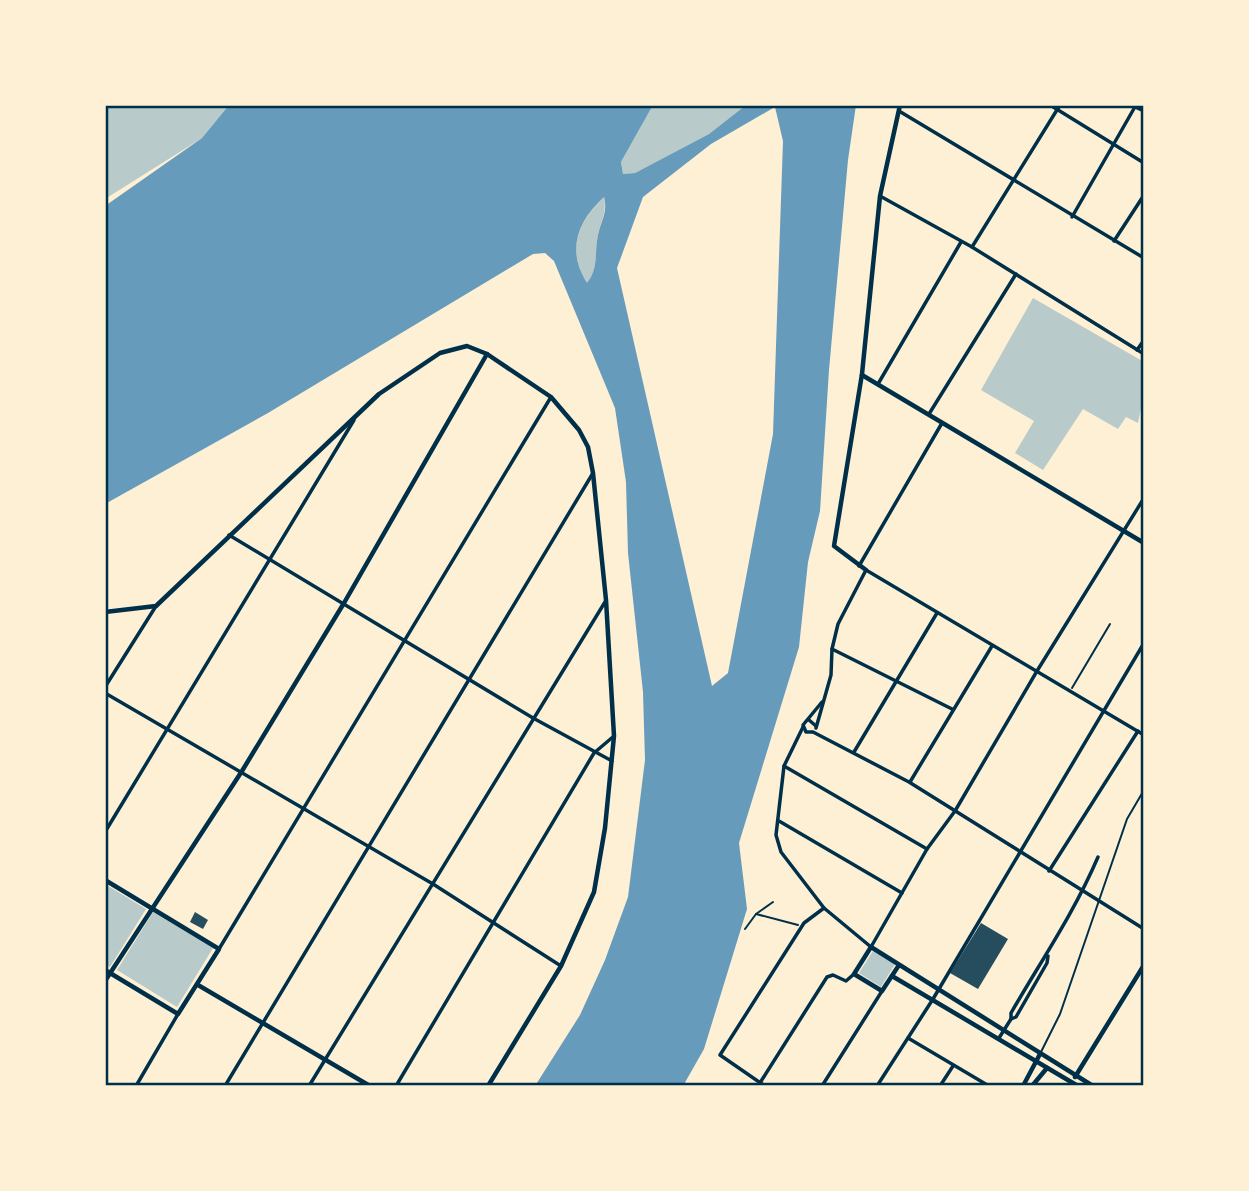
<svg xmlns="http://www.w3.org/2000/svg" width="1249" height="1191" viewBox="0 0 1249 1191" font-family="'Archivo Narrow',sans-serif">
	<style>
		.green { fill: #b9caca }
		.water { fill: #669bbc; fill-rule: evenodd }
		.building { fill: #264d5e }
		.lines { fill: none; stroke-linecap: round; stroke-linejoin: round }
		.path { stroke: #003049; stroke-width: 2 }
		.service { stroke: #003049; stroke-width: 2 }
		.minor { stroke: #003049; stroke-width: 3.5 }
		.tertiary { stroke: #003049; stroke-width: 4.5 }
		.neatline { fill: none; stroke: #003049; stroke-width: 2.5 }
	</style>
	<rect width="100%" height="100%" fill="#fdf0d5"/>
	<g class="green">
		<path d="M105,105h124l-27,33 -97,61z"/>
		<path d="M653,105h93l-37,29 -74,39 -12,1 -2,-12z"/>
		<path d="M604,197c3,16 -3,23 -6,38 -4,18 1,33 -11,49 -20,-35 -11,-59 17,-87z"/>
		<path d="M1033,298l111,64v32l-6,29 -12,-6 -8,12 -35,-20 -40,61 -28,-17 19,-32 -53,-31z"/>
		<path d="M105,884l41,25 -36,58 -5,-3z"/>
		<path d="M153,912l60,36 -36,59 -60,-37z"/>
		<path d="M873,951l22,13 -14,23 -22,-14z"/>
	</g>
	<path class="water" d="M229,105h424l-32,57 2,12 12,-1 74,-39 37,-29h110l-8,55 -19,210 -9,141 -12,51 -9,85 -60,196 8,66 -43,140 -21,37h-148l45,-71 25,-55 23,-63 17,-137 -2,-68 -15,-139 -2,-71 -11,-74 -61,-147 -9,-8 -12,1 -265,159 -163,91v-298l97,-68zM775,107l8,34 -10,293 -45,239 -16,13 -95,-418 26,-71 68,-53zM604,197c4,16 -3,23 -6,38 -4,18 1,33 -11,48 -20,-32 -11,-60 17,-86z"/>
	<g class="building">
		<path d="M195,912l13,8 -5,9 -13,-7z"/>
		<path d="M981,923l27,16 -30,50 -28,-16z"/>
	</g>
	<g class="lines">
		<g class="path">
			<path d="M1072,688l38,-64"/>
			<path d="M756,914l42,11"/>
			<path d="M745,929l11,-15 17,-12"/>
		</g>
		<path class="service" d="M1041,1052l19,-38 67,-195 17,-29"/>
		<g class="minor">
			<path d="M1050,105l94,58"/>
			<path d="M1135,107l9,4"/>
			<path d="M899,111l245,147"/>
			<path d="M880,196l92,51 172,107"/>
			<path d="M1072,217l64,-112"/>
			<path d="M1114,241l30,-46"/>
			<path d="M972,247l88,-142"/>
			<path d="M1137,350l7,-10"/>
			<path d="M878,384l83,-142"/>
			<path d="M929,414l87,-140"/>
			<path d="M229,535l304,183 79,43"/>
			<path d="M859,566l83,-143"/>
			<path d="M832,649l120,60"/>
			<path d="M105,687l51,-81"/>
			<path d="M105,693l328,191 128,82"/>
			<path d="M809,720l7,6"/>
			<path d="M803,727l-19,39 -8,69 5,17 43,56 47,39 56,-98 28,-38 82,-140 107,-173"/>
			<path d="M816,728l15,-53 1,-26 6,-25 28,-54 278,165"/>
			<path d="M812,732h-6l-3,-7 19,-23"/>
			<path d="M813,732l96,50 235,147"/>
			<path d="M854,752l83,-139"/>
			<path d="M784,766l143,83"/>
			<path d="M910,782l82,-136"/>
			<path d="M779,821l123,72"/>
			<path d="M105,832l249,-412"/>
			<path d="M1049,871l89,-140"/>
			<path d="M219,949l332,-552"/>
			<path d="M1011,1019v-6c30,-52 63,-100 87,-156"/>
			<path d="M908,1038l81,48"/>
			<path d="M999,1038l12,-19 5,-2 31,-54 1,-7"/>
			<path d="M136,1086l42,-72"/>
			<path d="M225,1086l368,-613"/>
			<path d="M309,1086l296,-484"/>
			<path d="M396,1086l198,-333 20,-17"/>
			<path d="M758,1086l69,-109 6,-2 13,6 8,-7"/>
			<path d="M765,1086l-45,-31 84,-132 20,-15"/>
			<path d="M822,1086l60,-95"/>
			<path d="M877,1086l56,-87 211,-356"/>
			<path d="M940,1086l13,-20"/>
		</g>
		<g class="tertiary">
			<path d="M862,375l282,168"/>
			<path d="M866,570l-32,-24 28,-172 18,-178 20,-91"/>
			<path d="M105,612l51,-6 223,-212 61,-41 27,-7 20,8 64,43 28,33 9,17 5,26 13,127 8,136 -9,92 -11,64 -33,74 -73,120"/>
			<path d="M105,880l114,69 -41,65 -73,-44"/>
			<path d="M899,965l-17,26 -28,-17 17,-27 222,139"/>
			<path d="M892,976l186,110"/>
			<path d="M105,981l137,-210 102,-168 143,-249"/>
			<path d="M198,985l172,101"/>
			<path d="M1075,1077l69,-112"/>
			<path d="M1023,1086l17,-32"/>
			<path d="M1032,1086l15,-18"/>
		</g>
	</g>
	<rect width="1249" height="1191" fill="none" stroke="#fdf0d5" stroke-width="214"/>
	<rect x="107" y="107" width="1035" height="977" class="neatline"/>
</svg>
